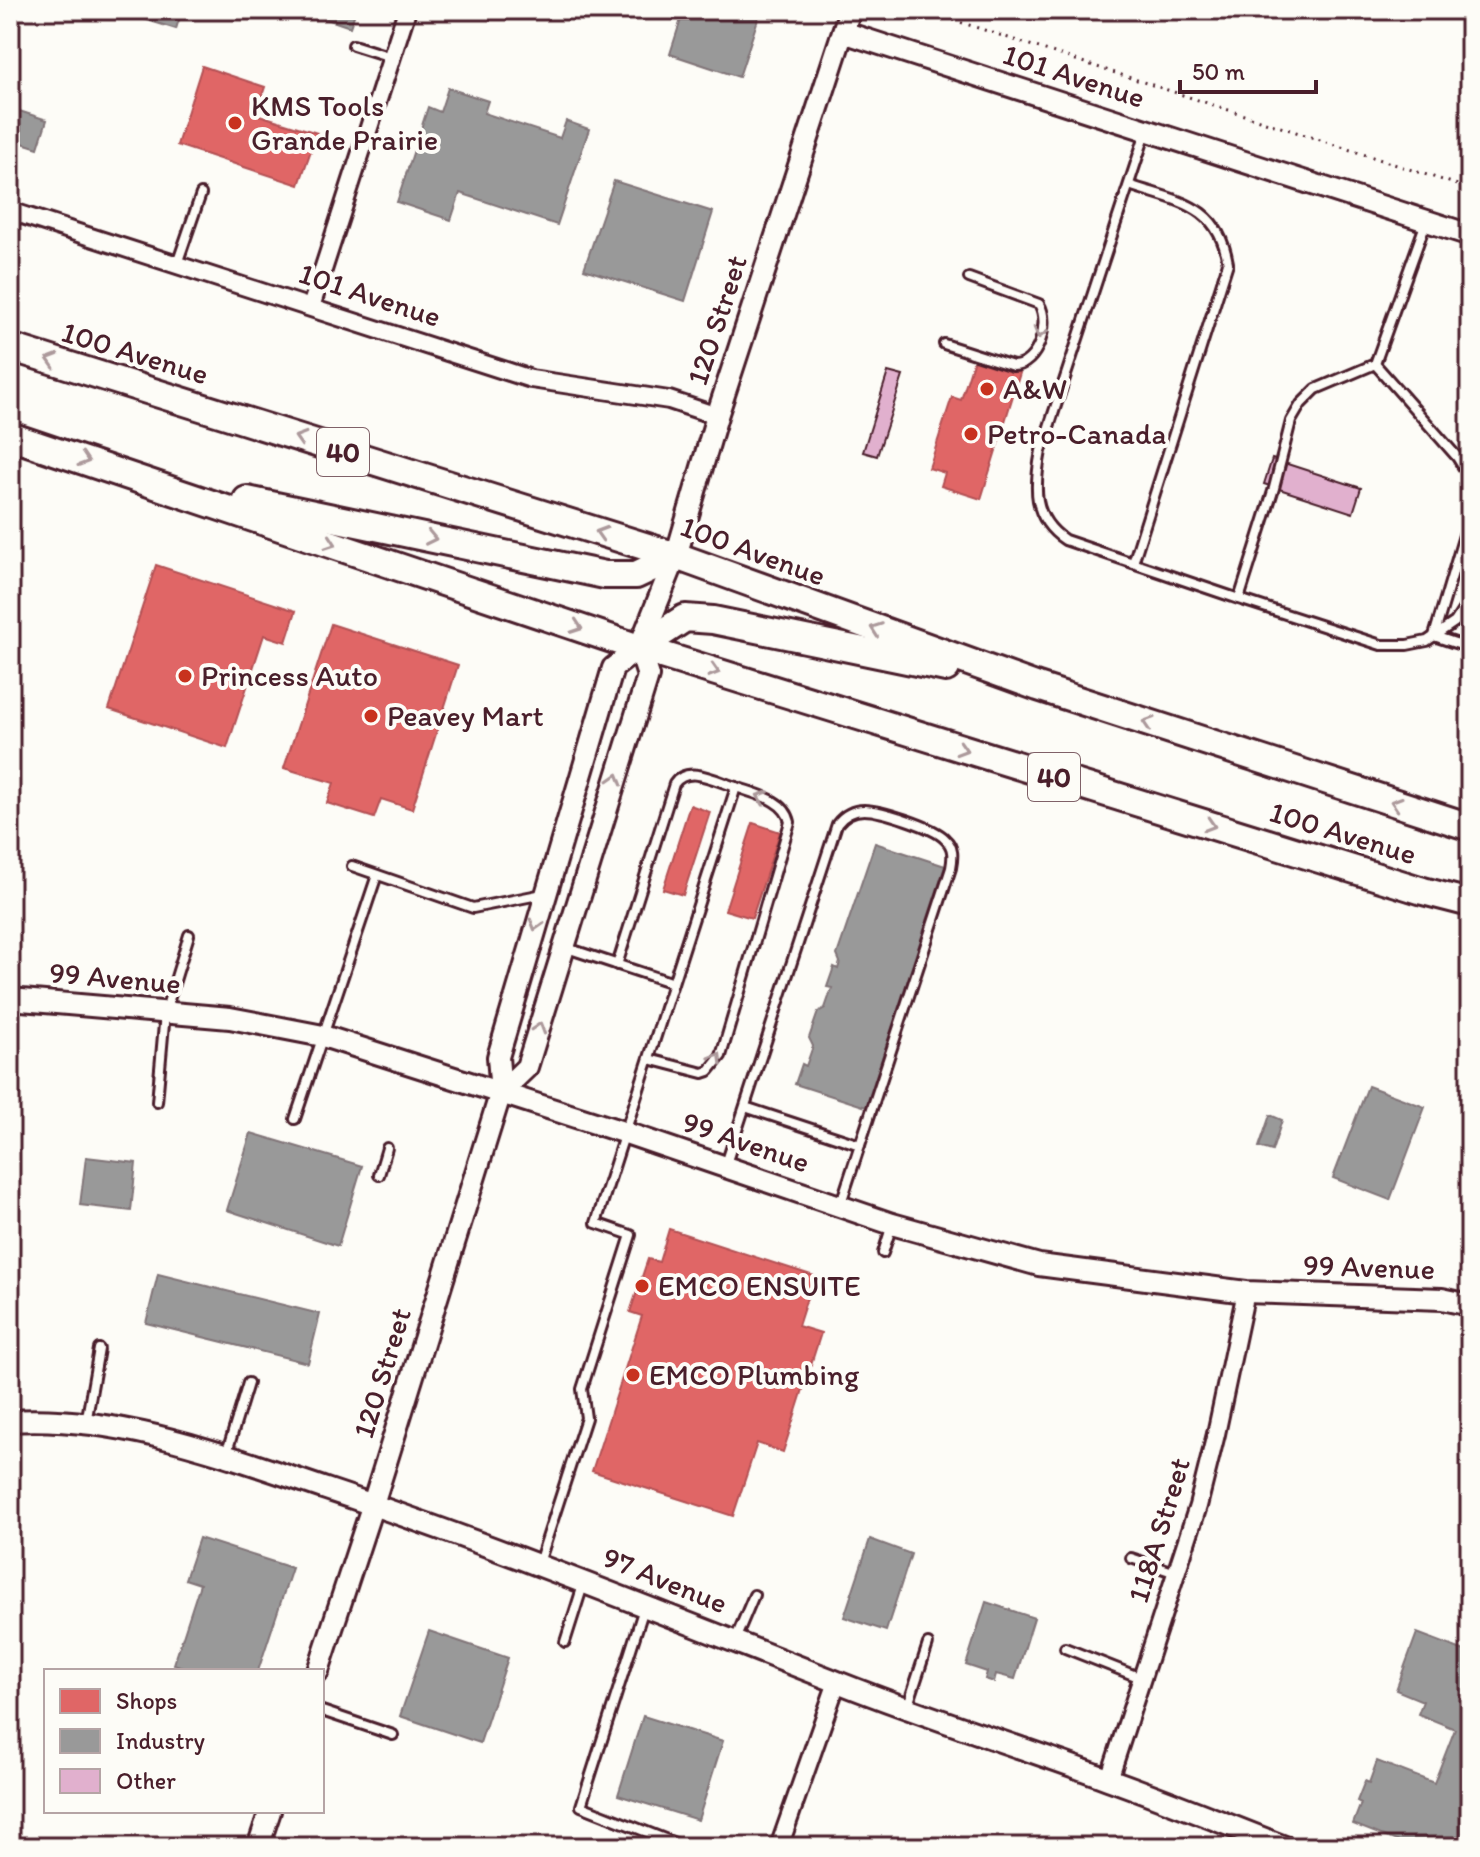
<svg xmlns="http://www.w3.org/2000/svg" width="1480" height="1857" viewBox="0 0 1480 1857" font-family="Itim,sans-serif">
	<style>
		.shops { fill: #e06666; stroke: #b35154; stroke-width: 2 }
		.industry { fill: #999; stroke: #817478; stroke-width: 2 }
		.building { fill: #e1b0ce; stroke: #4a1f2b; stroke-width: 2 }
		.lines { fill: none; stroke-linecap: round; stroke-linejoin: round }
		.service-casing { stroke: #4a1f2b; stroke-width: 14 }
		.minor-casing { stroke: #4a1f2b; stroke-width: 22 }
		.tertiary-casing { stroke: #4a1f2b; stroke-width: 26 }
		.primary-casing { stroke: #4a1f2b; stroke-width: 32 }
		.path { stroke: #4a1f2b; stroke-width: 3; stroke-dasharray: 2 6; stroke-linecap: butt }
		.service { stroke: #fdfcf7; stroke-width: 8 }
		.minor { stroke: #fdfcf7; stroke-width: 16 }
		.tertiary { stroke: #fdfcf7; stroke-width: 20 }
		.primary { stroke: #fdfcf7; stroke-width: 26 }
		.oneway { stroke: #ac999b }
		.poi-dot { fill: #c8321e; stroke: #fdfcf7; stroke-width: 3 }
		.labels { text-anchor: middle; stroke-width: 8; stroke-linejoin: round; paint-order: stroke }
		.shield { fill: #fdfcf7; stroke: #806168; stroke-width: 2 }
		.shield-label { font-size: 28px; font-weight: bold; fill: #4a1f2b }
		.street-label { font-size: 30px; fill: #4a1f2b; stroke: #fdfcf7 }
		.poi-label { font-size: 30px; fill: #4a1f2b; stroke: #fdfcf7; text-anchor: start }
	</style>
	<rect width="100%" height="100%" fill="#fdfcf7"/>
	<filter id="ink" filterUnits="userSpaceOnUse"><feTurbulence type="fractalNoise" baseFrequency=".0125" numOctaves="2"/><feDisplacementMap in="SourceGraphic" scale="16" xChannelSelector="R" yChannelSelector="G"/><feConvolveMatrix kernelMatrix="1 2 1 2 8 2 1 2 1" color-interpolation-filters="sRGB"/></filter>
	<g filter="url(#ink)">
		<g class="shops">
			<path d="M202,66l63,21 -9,27 61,19 -18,52 -122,-40z"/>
			<path d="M974,359l46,14 -39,126 -40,-13 4,-13 -16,-5 23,-71 9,3z"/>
			<path d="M156,565l140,46 -10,31 -22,-7 -37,113 -118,-39z"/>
			<path d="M331,624l127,41 -46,144 -31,-10 -7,19 -47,-15 7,-20 -50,-15z"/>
			<path d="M690,805l20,7 -27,83 -20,-6z"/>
			<path d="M753,823l27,9 -28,86 -27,-8z"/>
			<path d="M669,1229l145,47 -16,50 23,7 -38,119 -26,-9 -24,73 -141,-45 50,-155 -12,-4 18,-53 11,3z"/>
		</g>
		<g class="industry">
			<path d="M147,10h35l-6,19 -32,-10z"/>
			<path d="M300,10h56l-6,17z"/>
			<path d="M684,10h77l-22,67 -69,-23z"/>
			<path d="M448,88l40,13 -4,12 76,25 6,-17 23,8 -32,96 -97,-32 -9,27 -54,-18 31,-95 12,5z"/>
			<path d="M10,108l37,12 -9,28 -22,-7 1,-3 -7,-3z"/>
			<path d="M614,181l99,31 -28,89 -101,-32z"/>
			<path d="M875,843l70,23 -79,241 -71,-23 7,-20 4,2 7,-20 -4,-8 9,-26 7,-4 7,-20 -5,-1 7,-20 4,2 2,-7 -3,-7z"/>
			<path d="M1368,1086l57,21 -35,93 -57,-22z"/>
			<path d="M1270,1115l12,5 -10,31 -13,-4z"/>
			<path d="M251,1133l111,33 -24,80 -111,-36z"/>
			<path d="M86,1157l50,6 -5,48 -51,-6z"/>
			<path d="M158,1274l162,40 -12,49 -162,-40z"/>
			<path d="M199,1538l93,30 -34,103h-63l-21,-7 26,-80 -15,-5z"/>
			<path d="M870,1539l41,15 -25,77 -42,-14z"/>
			<path d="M986,1602l48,16 -19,61 -19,-5 -2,8 -9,-3 2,-7 -21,-7z"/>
			<path d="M429,1631l79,27 -28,85 -80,-27z"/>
			<path d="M1417,1633l53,20v156l-4,11 4,1v21l-1,2 -11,-4 -2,7h-44l-59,-23 8,-21 -4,-2 8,-20 4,2 8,-22 57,22 21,-54 -37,-15 5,-13 -27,-11z"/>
			<path d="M643,1716l80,25 -25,79 -80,-25z"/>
		</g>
		<g class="building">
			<path d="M888,372l15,4 -26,80 -14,-4z"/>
			<path d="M1272,459l89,29 -8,25 -89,-29z"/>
		</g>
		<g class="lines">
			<defs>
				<g id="service">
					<path d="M353,45l38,12"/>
					<path d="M1146,132l-105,319c-7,36 -9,67 24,89l174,59"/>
					<path d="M1129,185c49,17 89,18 99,78l-95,300"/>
					<path d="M1426,222l-51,142 -59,25 -15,15 -10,17 -17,67 -35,111 142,46h26l20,-4 28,-19 15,-23"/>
					<path d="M177,264l24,-70"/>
					<path d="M944,344l69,22c25,0 38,-43 26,-62l-70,-26"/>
					<path d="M1375,364l82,93 13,21"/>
					<path d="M1470,515l-36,121 36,12"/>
					<path d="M352,866l121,42 70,-14"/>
					<path d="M617,965l57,-181c14,-20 42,-3 62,3l-63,196"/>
					<path d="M649,1059l54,14 6,-2 12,-15 69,-234c-5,-23 -35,-28 -54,-35"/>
					<path d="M157,1102l8,-89 24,-78"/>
					<path d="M745,1107l115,38"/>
					<path d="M295,1119l82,-244"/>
					<path d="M725,1167l112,-343c7,-9 15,-14 27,-14 16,0 70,17 81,29 9,8 8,18 6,29l-111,338"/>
					<path d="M379,1175l8,-27"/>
					<path d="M883,1253l9,-28"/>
					<path d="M86,1423l13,-74"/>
					<path d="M226,1455l22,-72"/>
					<path d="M1131,1558l45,15"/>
					<path d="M539,1563l47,-145 -4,-29 49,-154 -35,-12 77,-240 -109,-36"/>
					<path d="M645,1605l-64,201 104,41"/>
					<path d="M735,1640l19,-45"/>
					<path d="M565,1642l19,-60"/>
					<path d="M1065,1648l76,30"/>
					<path d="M907,1708l21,-64"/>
					<path d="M322,1711l71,24"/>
				</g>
				<g id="minor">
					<path d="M10,211l521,168 138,21 48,16"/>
					<path d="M311,307l96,-297"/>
					<path d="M1109,1779l89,-273 18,-72 30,-142"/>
					<path d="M779,1847l58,-165"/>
				</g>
				<g id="tertiary">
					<path d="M843,32l627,203"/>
					<path d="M10,999l220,19 93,18 303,97 266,91 147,41 207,27 196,7 28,6"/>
					<path d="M501,1092l26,-25 121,-391 -9,-28"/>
					<path d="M10,1421c108,-7 215,34 316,68 174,58 343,127 514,194 88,35 179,63 268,96 59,21 118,45 177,68"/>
					<path d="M318,1671l55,-167 128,-412 -3,-35 115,-389 26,-20 37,-92 41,-140 133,-406"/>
					<path d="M258,1847l12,-36"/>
				</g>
				<g id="primary">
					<path d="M10,347l666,209 362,131 432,140"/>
					<path d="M10,436l629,212 784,243 47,12"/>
					<path d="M247,500l358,75h31l40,-19"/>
					<path d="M639,648l46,-30 28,2 233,48"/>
				</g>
			</defs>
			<use href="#service" class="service-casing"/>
			<use href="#minor" class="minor-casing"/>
			<use href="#tertiary" class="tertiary-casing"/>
			<use href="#primary" class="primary-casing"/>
			<path class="path" d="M923,10l547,179"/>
			<use href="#service" class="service"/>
			<use href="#minor" class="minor"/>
			<use href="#tertiary" class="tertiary"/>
			<use href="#primary" class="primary"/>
		</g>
		<defs><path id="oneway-chevron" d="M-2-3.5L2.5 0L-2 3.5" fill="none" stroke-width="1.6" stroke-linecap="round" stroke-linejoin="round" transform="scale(2)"/></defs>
		<g class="oneway">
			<use href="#oneway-chevron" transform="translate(1040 333) rotate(105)"/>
			<use href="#oneway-chevron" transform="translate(52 360) rotate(-163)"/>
			<use href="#oneway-chevron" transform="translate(300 438) rotate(-163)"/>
			<use href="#oneway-chevron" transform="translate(84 460) rotate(18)"/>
			<use href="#oneway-chevron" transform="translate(601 533) rotate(-163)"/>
			<use href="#oneway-chevron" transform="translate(431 538) rotate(12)"/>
			<use href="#oneway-chevron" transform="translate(331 543) rotate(19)"/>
			<use href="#oneway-chevron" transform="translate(577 627) rotate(19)"/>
			<use href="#oneway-chevron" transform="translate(876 629) rotate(-160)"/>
			<use href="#oneway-chevron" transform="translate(714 671) rotate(17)"/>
			<use href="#oneway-chevron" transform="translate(1148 723) rotate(-162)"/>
			<use href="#oneway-chevron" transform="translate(962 749) rotate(17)"/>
			<use href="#oneway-chevron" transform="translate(616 779) rotate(-73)"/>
			<use href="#oneway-chevron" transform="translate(762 797) rotate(-159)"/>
			<use href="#oneway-chevron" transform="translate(1396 803) rotate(-162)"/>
			<use href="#oneway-chevron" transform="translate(1210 825) rotate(17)"/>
			<use href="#oneway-chevron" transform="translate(536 925) rotate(106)"/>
			<use href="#oneway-chevron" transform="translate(539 1028) rotate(-73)"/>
			<use href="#oneway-chevron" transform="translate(717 1058) rotate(-60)"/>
		</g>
	</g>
	<g class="poi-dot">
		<circle cx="235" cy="123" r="8"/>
		<circle cx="987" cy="389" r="8"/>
		<circle cx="971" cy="434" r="8"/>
		<circle cx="185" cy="676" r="8"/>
		<circle cx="371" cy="716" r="8"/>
		<circle cx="642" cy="1286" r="8"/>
		<circle cx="633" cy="1375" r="8"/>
	</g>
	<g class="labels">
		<g class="shield">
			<rect x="317" y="428" width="52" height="48" rx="6"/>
			<rect x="1028" y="753" width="52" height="48" rx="6"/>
		</g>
		<g class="shield-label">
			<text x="343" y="462">40</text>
			<text x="1054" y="787">40</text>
		</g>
		<g class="street-label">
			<text transform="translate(1074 76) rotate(18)" y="10">101 Avenue</text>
			<text transform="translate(370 295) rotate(18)" y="10">101 Avenue</text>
			<text transform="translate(717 320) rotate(-72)" y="10">120 Street</text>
			<text transform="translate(135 353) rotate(17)" y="10">100 Avenue</text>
			<text transform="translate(753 551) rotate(20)" y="10">100 Avenue</text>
			<text transform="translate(1343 833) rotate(17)" y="10">100 Avenue</text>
			<text transform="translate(115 978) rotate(5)" y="10">99 Avenue</text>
			<text transform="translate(746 1142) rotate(19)" y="10">99 Avenue</text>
			<text transform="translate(1369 1267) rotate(2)" y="10">99 Avenue</text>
			<text transform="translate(382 1373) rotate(-73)" y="10">120 Street</text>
			<text transform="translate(1159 1530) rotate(-73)" y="10">118A Street</text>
			<text transform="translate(665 1580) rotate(22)" y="10">97 Avenue</text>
		</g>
		<g class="poi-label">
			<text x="251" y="116">KMS Tools<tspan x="251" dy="34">Grande Prairie</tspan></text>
			<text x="1003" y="399">A&amp;W</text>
			<text x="987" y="444">Petro-Canada</text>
			<text x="201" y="686">Princess Auto</text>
			<text x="387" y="726">Peavey Mart</text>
			<text x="658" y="1296">EMCO ENSUITE</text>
			<text x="649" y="1385">EMCO Plumbing</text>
		</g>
	</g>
	<rect width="1480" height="1857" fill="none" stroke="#fdfcf7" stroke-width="40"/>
	<rect x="20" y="20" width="1440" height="1817" fill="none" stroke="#4a1f2b" stroke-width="3" filter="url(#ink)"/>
	<rect x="44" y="1669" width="280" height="144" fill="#fdfcf7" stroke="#b5a4a5" stroke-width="2"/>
	<rect x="60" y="1689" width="40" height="24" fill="#e06666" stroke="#b5a4a5" stroke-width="2"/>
	<text x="116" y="1709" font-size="24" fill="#4a1f2b">Shops</text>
	<rect x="60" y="1729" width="40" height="24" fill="#999999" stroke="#b5a4a5" stroke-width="2"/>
	<text x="116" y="1749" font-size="24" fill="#4a1f2b">Industry</text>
	<rect x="60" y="1769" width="40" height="24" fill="#e1b0ce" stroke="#b5a4a5" stroke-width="2"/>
	<text x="116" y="1789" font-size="24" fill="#4a1f2b">Other</text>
	<path d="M1180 80v12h136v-12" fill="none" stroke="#4a1f2b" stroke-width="4"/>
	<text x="1192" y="80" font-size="24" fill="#4a1f2b" stroke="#fdfcf7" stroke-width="6" paint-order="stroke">50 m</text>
</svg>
